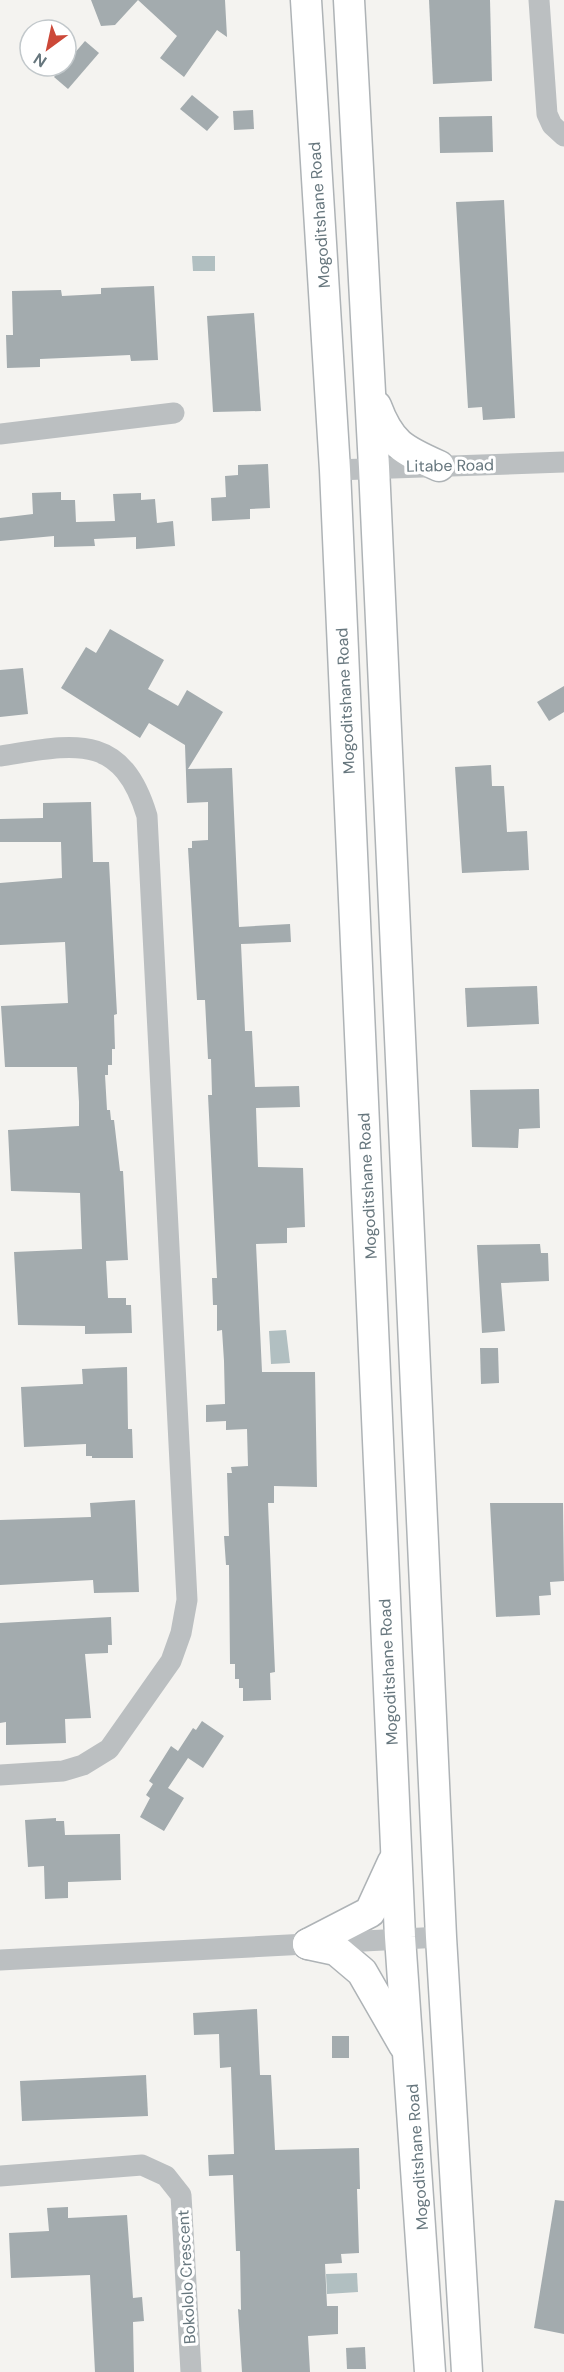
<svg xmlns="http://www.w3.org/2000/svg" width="564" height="2372" viewBox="0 0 564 2372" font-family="'DM Sans',sans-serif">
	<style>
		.water { fill: #b1bfc1 }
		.building { fill: #a3abae }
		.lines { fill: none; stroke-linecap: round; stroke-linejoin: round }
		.secondary-casing { stroke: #aeb3b6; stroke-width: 33 }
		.minor { stroke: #bbbfc1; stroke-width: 21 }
		.secondary { stroke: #fff; stroke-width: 30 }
		.labels { text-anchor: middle; stroke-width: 6; stroke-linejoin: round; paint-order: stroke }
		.street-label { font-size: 16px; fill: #66767d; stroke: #fff }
	</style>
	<rect width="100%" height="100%" fill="#f4f3f0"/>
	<g class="water">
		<path d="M192,256h23v15h-22z"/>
		<path d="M286,1330l4,33 -19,1 -2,-33z"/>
		<path d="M357,2273l1,19 -31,2 -1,-20z"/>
	</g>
	<g class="building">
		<path d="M91,0h134l2,37 -10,-7 -33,47 -24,-19 17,-22 -39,-36 -23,25 -14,1z"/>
		<path d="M429,0h61l2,81 -59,3z"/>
		<path d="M85,41l14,12 -31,36 -14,-12z"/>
		<path d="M192,95l27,22 -12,14 -27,-22z"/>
		<path d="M253,110l1,19 -20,1 -1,-19z"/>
		<path d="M492,116l1,36 -53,1 -1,-36z"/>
		<path d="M504,200l11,218 -32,2 -1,-13 -14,1 -12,-206z"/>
		<path d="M154,286l4,74 -27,1 -1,-6 -44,2 -46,2v8l-33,1 -1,-33h7l-1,-44 49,-1 1,6 39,-2v-6z"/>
		<path d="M254,313l7,98 -48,1 -6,-96z"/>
		<path d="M268,464l2,44 -20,1v10l-38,2 -1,-23 15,-1 -1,-21 13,-1v-10z"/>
		<path d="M61,492v8h14l1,22 39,-1 -2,-27 28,-1v7l14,-1 2,24 16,-2 2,25 -39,3v-12l-42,2 1,7 -41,1v-11l-54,5v-23l33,-4 -1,-21z"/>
		<path d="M110,629l54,31 -16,29 30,17 9,-16 36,22 -35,57 44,-1 7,159 51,-3 1,18 -50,2 4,87h7l3,56 44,-1 1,21 -44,1 2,59 45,1 2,59 -18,1v15l-31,1 6,128h53l2,115 -43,-1v17h-6l7,169 -5,1 1,27 -28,1v-13h-4v-9h-4v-15h-5l-1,-99h-3l-2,-29h5l-2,-63h5l-1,-6 17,-1 -1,-37 -21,1v-9l-20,1v-17l19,-1 -1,-43 -2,-31 -5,1v-26h-4l-1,-27h5l-9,-183h4l-1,-36h-3l-3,-59h-8l-9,-152h4v-7l16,-1v-38l-21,1 -2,-58 -36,-22 -9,15 -79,-50 25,-41 10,6z"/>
		<path d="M23,668l5,46 -28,3v-47z"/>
		<path d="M564,686v26l-15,9 -12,-19z"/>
		<path d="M491,765l1,21h12l3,46 20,-1 2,39 -67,3 -7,-106z"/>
		<path d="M91,802l2,60h16l8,152 -3,1 1,34h-3v16h-4v10h-3l2,35h3l1,10h3l6,51h3l5,89 -22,1 2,37h18v7h5l1,28 -47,1v-8l-67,-1 -4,-73 68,-3 -2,-56 -69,-2 -3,-61 71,-4v-24l-2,-35h-72l-4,-61 67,-3 -3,-61 -65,3v-62l62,-5 -1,-36h-61v-23l43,-1v-15z"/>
		<path d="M537,986l2,38 -72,3 -2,-39z"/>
		<path d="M539,1089l1,39 -21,1 -1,19 -46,-1 -2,-57z"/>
		<path d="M540,1244l1,9h7l1,28 -48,2 4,48 -23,2 -5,-88z"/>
		<path d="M480,1348h18l1,35 -18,1z"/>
		<path d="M127,1367l1,62h4l1,29h-41v-2h-6v-12l-62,3 -3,-60 62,-3 -1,-15z"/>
		<path d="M135,1500l4,92 -45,1 -1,-13 -93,5v-65l91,-3 -1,-14z"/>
		<path d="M490,1503h73l1,78 -14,1 1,13 -12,1 1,19 -44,2z"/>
		<path d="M111,1617l1,28h-4v8l-23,1 6,64 -26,1 1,24 -60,2v-23l-6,1v-100z"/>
		<path d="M202,1721l22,15 -21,32 -15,-10 -20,30 16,10 -20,33 -24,-14 10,-19 -4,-3 7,-11 -4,-3 22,-35 7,5 15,-23 3,2z"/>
		<path d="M56,1818v3h8l1,14 55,-1 1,46 -53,2v16l-23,1 -1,-33 -16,1 -3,-47z"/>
		<path d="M257,2009l3,66h11l4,75 84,-2 1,41h-3l2,64 -18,1 1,9 -17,1 2,42h11v28l-30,2 2,36h-68l-4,-63 3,1 -1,-59h-4l-3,-76 -24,1 -1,-21 26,-1 -3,-87 -11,1 -1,-34 -25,1 -1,-22z"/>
		<rect x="332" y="2036" width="17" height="22"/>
		<path d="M146,2075l2,41 -126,5 -2,-40z"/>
		<path d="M555,2200l9,1v133l-30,-6z"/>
		<path d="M68,2207v11l59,-3 6,83 9,-1 2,24 -11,1 1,50h-39l-5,-97 -79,3 -2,-45 40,-2 -2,-23z"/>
		<path d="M365,2347l1,22h-19l-1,-21z"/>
	</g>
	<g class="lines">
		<defs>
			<g id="secondary">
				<path d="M306,0l29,470 65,1467 30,435"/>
				<path d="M349,0l25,467 67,1470 26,435"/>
				<path d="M376,406c14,38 27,44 63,60"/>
				<path d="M308,1944l28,6 26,22 42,73"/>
				<path d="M308,1944l62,-32 23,-50"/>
			</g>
		</defs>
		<use href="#secondary" class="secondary-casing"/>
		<g class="minor">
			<path d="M539,0l8,114 5,11 12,11"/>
			<path d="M0,434l174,-21"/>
			<path d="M335,470l229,-8"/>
			<path d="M0,756c72,-11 121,-26 147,60l40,784 -6,33 -10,28 -62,88 -26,16 -20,6 -63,4"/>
			<path d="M0,1960l441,-23"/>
			<path d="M0,2176l142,-11 24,11 15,19 10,177"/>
		</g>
		<use href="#secondary" class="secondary"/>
	</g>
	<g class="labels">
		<g class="street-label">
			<text transform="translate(319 215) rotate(-94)" y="6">Mogoditshane Road</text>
			<text transform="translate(450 465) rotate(-1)" y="6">Litabe Road</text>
			<text transform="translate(345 701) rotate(-93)" y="6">Mogoditshane Road</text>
			<text transform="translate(367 1186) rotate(-93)" y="6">Mogoditshane Road</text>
			<text transform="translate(388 1672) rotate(-93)" y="6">Mogoditshane Road</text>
			<text transform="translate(417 2157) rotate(-94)" y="6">Mogoditshane Road</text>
			<text transform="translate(186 2277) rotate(-93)" y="6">Bokololo Crescent</text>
		</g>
	</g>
	<g transform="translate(48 48) rotate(213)"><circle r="28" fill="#ffffff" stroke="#c2c8cb" stroke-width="1.5"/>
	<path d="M0-4.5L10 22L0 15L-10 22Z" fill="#cc4838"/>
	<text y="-9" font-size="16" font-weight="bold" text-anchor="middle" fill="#66767d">N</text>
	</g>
</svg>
